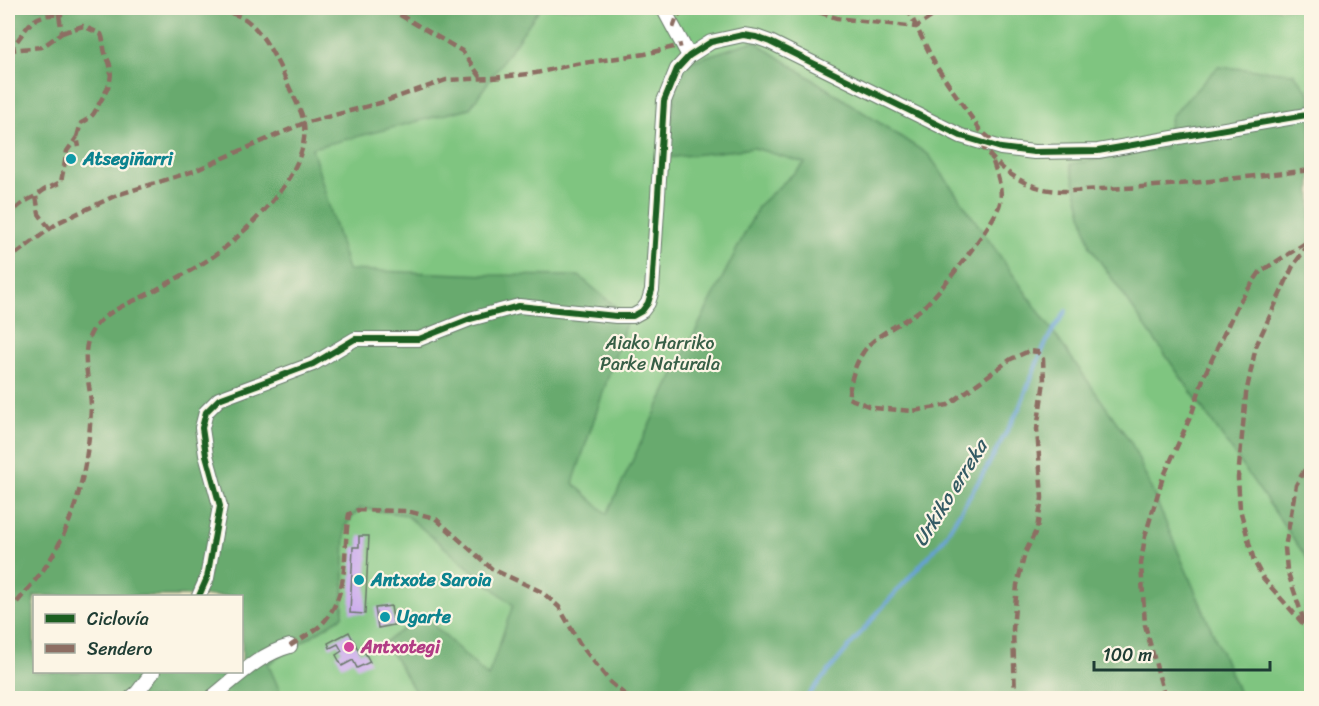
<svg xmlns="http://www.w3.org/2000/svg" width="1319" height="706" viewBox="0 0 1319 706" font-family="Sriracha,sans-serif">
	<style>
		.green { fill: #7fc580; stroke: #4f815a; stroke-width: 1.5; fill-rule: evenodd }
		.forest { fill: #67aa6e; stroke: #437451; stroke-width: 1.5; fill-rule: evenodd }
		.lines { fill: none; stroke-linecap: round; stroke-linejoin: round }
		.stream { stroke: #65a0d5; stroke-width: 4 }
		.building { fill: #caaaed }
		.minor-casing { stroke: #677767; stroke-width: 16 }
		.minor { stroke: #fff; stroke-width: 14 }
		.quiet { stroke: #8d6e63; stroke-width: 4.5; stroke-dasharray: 9 4.5; stroke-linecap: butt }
		.cycleway-casing { stroke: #fcf5e5; stroke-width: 10 }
		.cycleway { stroke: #1b5e20; stroke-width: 6 }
		.culture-dot { fill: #0f9aa8; stroke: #fcf5e5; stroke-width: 2 }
		.hotel-dot { fill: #d1479c; stroke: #fcf5e5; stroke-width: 2 }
		.labels { text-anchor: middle; stroke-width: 4.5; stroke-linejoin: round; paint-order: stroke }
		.culture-label { font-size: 18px; font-weight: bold; fill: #0d838f; stroke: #fcf5e5; text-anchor: start }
		.park-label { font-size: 18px; fill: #375f47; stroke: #fcf5e5 }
		.hotel-label { font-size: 18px; font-weight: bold; fill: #b23c85; stroke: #fcf5e5; text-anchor: start }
		.water-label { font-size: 20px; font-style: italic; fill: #345b64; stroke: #fcf5e5 }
	</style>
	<rect width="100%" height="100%" fill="#fcf5e5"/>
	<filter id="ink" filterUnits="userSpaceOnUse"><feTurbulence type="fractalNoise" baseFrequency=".0167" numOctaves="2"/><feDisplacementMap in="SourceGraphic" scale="12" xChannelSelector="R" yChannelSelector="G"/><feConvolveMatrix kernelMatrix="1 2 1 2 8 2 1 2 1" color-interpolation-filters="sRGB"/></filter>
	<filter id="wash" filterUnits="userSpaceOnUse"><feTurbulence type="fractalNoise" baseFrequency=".008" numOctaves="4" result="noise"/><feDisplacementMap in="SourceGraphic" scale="24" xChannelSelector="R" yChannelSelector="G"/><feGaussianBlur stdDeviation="1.35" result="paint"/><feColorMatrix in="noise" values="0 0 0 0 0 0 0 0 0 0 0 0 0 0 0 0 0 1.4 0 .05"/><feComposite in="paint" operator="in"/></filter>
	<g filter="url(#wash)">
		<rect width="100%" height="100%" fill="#ece4c5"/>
		<path class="green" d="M8,8h1303v690h-1303zM34,596h208v76h-208z"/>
		<g class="forest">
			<path d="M8,8h532l-70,100 -158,40 36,122 142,5 89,1 49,41 -55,166 34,31 59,-124 93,-185 46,-42 -51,-15 -88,10 13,-93 75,-24 175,114 203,289 109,254h-822l-34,-56 38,-27 65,62 25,-72 -107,-90 -46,-7 -15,18 -2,90 -75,48 15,34h-275zM34,596h208v76h-208z"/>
			<path d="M1218,67l76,6 17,22v469l-221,-317 -20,-83 95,-16 6,-32z"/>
		</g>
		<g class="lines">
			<path class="stream" d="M806,698l74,-88 63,-70 43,-71 32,-58 22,-55 10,-21 16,-24"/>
		</g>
		<g id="blocks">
			<g class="building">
				<path d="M359,536h10l-4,78 -15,-1 3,-66h6z"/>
				<path d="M391,606l3,19 -16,3 -3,-20z"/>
				<path d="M349,632l11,21 4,-2 6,11 -13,6 -4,-8 -11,6 -6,-11 6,-4 -4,-7 -8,4 -2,-5z"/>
			</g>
		</g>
	</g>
	<g filter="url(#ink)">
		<use href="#blocks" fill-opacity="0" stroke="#677767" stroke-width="1.5"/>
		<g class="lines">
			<defs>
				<g id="minor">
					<path d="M663,8l26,48"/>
					<path d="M199,596l8,-18 13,-72 -14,-51 -4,-27 4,-16 13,-13 94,-35 42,-25h64l51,-20 49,-13 97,10h17l9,-5 6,-8 4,-13 12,-189 13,-32 12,-13 22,-14 32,-7 13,2 14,5 191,94 40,12 33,4 64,-1 214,-37"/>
					<path d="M131,698l6,-5 16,-21"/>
					<path d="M211,698c24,-19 48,-44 79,-52"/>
				</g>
			</defs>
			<use href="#minor" class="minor-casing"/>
			<use href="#minor" class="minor"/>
			<g class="quiet">
				<path d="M388,8l74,43 20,28"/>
				<path d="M806,8l31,10 79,9 29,-19"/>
				<path d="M907,8l29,58 44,64 14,12"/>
				<path d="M58,10l1,5 21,-7"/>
				<path d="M673,28l4,-11 7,-9"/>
				<path d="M62,33l21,-7 18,8c3,7 2,12 4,19 1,4 5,9 5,13 3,15 -3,24 -10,36 -6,11 -6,15 -19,21l-4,14 2,10"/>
				<path d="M8,51c19,-17 19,-39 51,-36l3,18 -20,14 -32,3"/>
				<path d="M980,143c15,21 32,36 57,44 20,7 43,3 64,2 70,-2 141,-12 211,-19"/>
				<path d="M993,162c4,12 10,27 7,41 -4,19 -63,94 -80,107 -18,14 -46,24 -58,44 -9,14 -11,28 -14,44l26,10 39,3 35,-6 63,-46 18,-8 9,1 5,7 1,22 -7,48 5,69 -5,31 -12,24 -8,32 -4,44 2,69"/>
				<path d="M8,220c7,-13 15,-18 28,-24"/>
				<path d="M50,229l-11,-15 -3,-18 8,-6 17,-8 6,-31 10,-14"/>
				<path d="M1309,244l-16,22 -37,80 -10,48 -8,84 2,31 14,52 9,17 43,49 6,14"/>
				<path d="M8,265l9,-12 42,-31 58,-27 77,-24 110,-48 76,-20 66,-23 47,-2 43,-5 40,-9 69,-10 37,-9"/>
				<path d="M8,612l6,-6c11,-14 24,-28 34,-43 30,-47 41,-102 43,-156 0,-23 -11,-49 -1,-72 11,-24 40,-31 62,-43 23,-13 49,-26 70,-42 32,-26 88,-80 82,-125 -1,-13 -10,-27 -15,-38 -9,-21 -25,-55 -44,-68 -9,-5 -20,-8 -30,-11"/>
				<path d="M1304,621l-17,-51 -2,-22 11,-63 16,-28"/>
				<path d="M290,646c10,-7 22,-13 31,-21 30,-31 21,-73 28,-111l9,-4 49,1 28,7 57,51 50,23 17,15 21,37 30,38 19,16"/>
				<path d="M1165,698l-20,-73 -4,-61 4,-28 17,-56 30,-67 12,-37 34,-72 22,-32 52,-33"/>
			</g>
			<defs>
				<path id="cycleway" d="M199,596l8,-18 13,-72 -14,-51 -4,-27 4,-16 13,-13 94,-35 42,-25h64l51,-20 49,-13 97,10h17l9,-5 6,-8 4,-13 12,-189 13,-32 12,-13 22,-14 32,-7 13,2 14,5 191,94 40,12 33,4 64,-1 214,-37"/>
			</defs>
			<use href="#cycleway" class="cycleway-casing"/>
			<use href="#cycleway" class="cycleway"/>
		</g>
	</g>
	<g class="culture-dot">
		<circle cx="71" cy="159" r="6"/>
		<circle cx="359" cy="580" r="6"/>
		<circle cx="385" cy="617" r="6"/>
	</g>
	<circle class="hotel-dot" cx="349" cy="647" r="6"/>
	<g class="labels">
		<g class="culture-label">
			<text x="83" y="165">Atsegiñarri</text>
			<text x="371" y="586">Antxote Saroia</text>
			<text x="397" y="623">Ugarte</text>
		</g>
		<g class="park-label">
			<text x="660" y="349">Aiako Harriko<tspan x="660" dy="21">Parke Naturala</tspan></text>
		</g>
		<g class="hotel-label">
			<text x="361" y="653">Antxotegi</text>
		</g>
		<g class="water-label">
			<text transform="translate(950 493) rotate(-58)" y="7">Urkiko erreka</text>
		</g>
	</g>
	<rect width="1319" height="706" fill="none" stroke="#fcf5e5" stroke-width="30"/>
	<rect x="33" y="595" width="210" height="78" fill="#fcf5e5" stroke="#a4ab9e" stroke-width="1.5"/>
	<rect x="45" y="614" width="30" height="9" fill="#1b5e20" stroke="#a4ab9e" stroke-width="1.5"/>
	<text x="87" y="625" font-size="18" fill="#1f3d34">Ciclovía</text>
	<rect x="45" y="644" width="30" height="9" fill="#8d6e63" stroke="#a4ab9e" stroke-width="1.5"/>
	<text x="87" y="655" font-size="18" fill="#1f3d34">Sendero</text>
	<path d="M1094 661v9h176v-9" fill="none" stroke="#1f3d34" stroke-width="3"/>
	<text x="1103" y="661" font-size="18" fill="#1f3d34" stroke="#fcf5e5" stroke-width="4.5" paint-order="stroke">100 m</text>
</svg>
